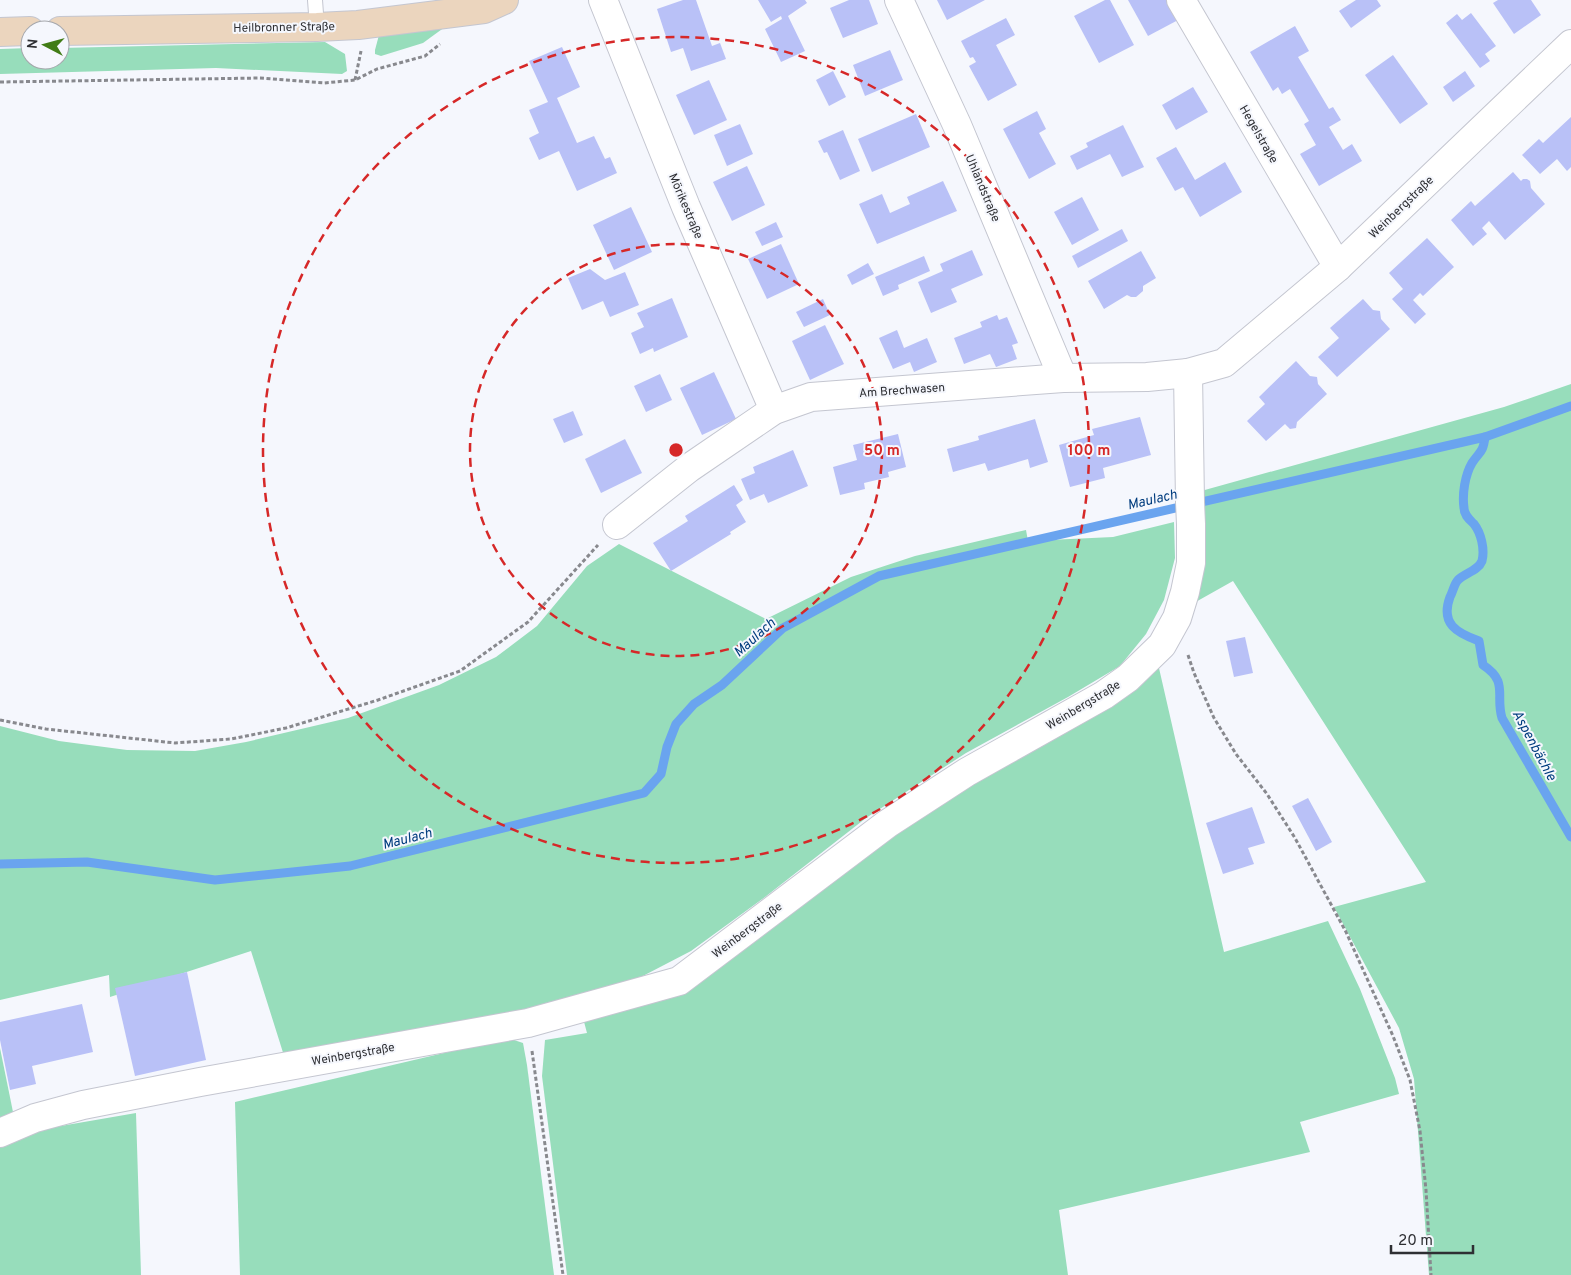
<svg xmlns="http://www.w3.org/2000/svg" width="1571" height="1275" viewBox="0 0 1571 1275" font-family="Overpass,sans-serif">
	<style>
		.green { fill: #97ddbb }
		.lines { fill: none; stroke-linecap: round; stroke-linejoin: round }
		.stream { stroke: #6aa4ef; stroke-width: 9 }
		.building { fill: #b9c1f7 }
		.service-casing { stroke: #c4c6d0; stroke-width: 16 }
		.minor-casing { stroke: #c4c6d0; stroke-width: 30 }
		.secondary-casing { stroke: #c4c6d0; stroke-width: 30 }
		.path { stroke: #88898e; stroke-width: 3; stroke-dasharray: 4 2.5; stroke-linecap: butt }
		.service { stroke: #fff; stroke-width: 14 }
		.minor { stroke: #fff; stroke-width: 28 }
		.secondary { stroke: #ebd5be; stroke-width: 28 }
		.ring { fill: none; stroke: #d62828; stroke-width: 2.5; stroke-dasharray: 9 6 }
		.labels { text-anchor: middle; stroke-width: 4; stroke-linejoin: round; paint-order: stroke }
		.street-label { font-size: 12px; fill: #2e2f33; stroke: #f5f7fd }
		.water-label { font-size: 14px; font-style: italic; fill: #003c7e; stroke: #f5f7fd }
		.centre { fill: #d62828; stroke: #f5f7fd; stroke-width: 2.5 }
		.ring-label { font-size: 15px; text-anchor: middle; font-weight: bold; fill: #d62828; stroke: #f5f7fd; stroke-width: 4; stroke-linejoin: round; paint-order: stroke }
	</style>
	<rect width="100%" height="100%" fill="#f5f7fd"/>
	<g class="green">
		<path d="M449,24l-26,19 -42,13 -6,-2v-4l4,-15z"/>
		<path d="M325,42l20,12 2,17 -5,3 -126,-6 -216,6v-25l30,-1v12h30v-12z"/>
		<path d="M1571,384v891h-142l-15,-196 -15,-51 -65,-121 92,-25 -193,-301 -48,27 9,-115 310,-86z"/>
		<path d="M1174,522l1,36 -11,42 -18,34 -26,32 -52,31 -102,56 -100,65 -101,79 -74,54 -52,27 -144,45 -209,39 -35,-111 -141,46 -1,-22 -109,25v-274l59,15 68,9 68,1 51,-9 102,-24 91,-33 57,-28 41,-31 50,-60 32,-22 147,75 85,-42 64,-21 111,-26 2,11 85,-4z"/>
		<path d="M1156,655l68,297 104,-31 32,68 35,89 4,16 -99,28 10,30 -251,58 9,65h-501l-25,-199 3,-36 42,-7 -4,-15 101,-36 177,-128z"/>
		<path d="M508,1038l15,5 4,22 27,210h-314l-5,-173z"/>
		<path d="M0,1048l14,69 -14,5z"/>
		<path d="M136,1113l5,162h-141v-133l26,-10z"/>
	</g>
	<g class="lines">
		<g class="stream">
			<path d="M1485,437c-2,16 -5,14 -13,26 -7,12 -10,31 -8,45 0,7 5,11 10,16 7,9 11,25 8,37 -4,10 -17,12 -24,19 -4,4 -5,12 -8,17 -10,27 7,36 29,44l4,24c26,17 12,30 19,53l69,119"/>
			<path d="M0,864l87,-2 128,18 135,-14 294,-73 17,-19 6,-27 9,-23 18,-20 28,-19 61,-57 96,-52 606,-139 86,-31"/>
		</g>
	</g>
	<g class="building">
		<path d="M683,0h13l16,46 8,-3 6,16 -35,12 -8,-23 -12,4 -14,-43z"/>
		<path d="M758,0h47l2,3 -19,13 17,35 -24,11 -16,-33 17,-10 -1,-3 -10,6z"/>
		<path d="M849,0h20l9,24 -35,14 -13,-30z"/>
		<path d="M937,0h48l-38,20z"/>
		<path d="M1105,0h5l24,45 -35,18 -25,-47z"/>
		<path d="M1128,0h42l10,19 -32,17z"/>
		<path d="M1356,0h21l4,6 -30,22 -12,-17z"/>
		<path d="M1498,0h33l10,15 -27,19 -21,-31z"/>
		<path d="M1471,13l25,33 -11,8 5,7 -10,7 -34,-45 11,-9 5,6z"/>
		<path d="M1006,18l9,17 -19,10 21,40 -29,16 -19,-35 7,-4 -3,-5 -3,1 -9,-17z"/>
		<path d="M1295,26l14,25 -11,6 31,52 4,-2 8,13 -12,7 14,23 9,-6 10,17 -43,25 -19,-32 16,-9 -12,-21 5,-3 -19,-32 -8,5 -4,-7 -5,4 -23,-39z"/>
		<path d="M562,47l18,40 -23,11 20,45 17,-7 11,23 5,-2 7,16 -40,18 -18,-40 -20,9 -10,-22 10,-5 -10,-23 19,-8 -19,-41z"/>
		<path d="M890,50l13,30 -38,16 -12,-31z"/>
		<path d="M1393,55l35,49 -28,20 -35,-49z"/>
		<path d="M833,71l13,26 -17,9 -13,-26z"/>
		<path d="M1465,71l10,15 -22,16 -10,-15z"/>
		<path d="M709,80l18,40 -33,15 -18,-40z"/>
		<path d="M1193,87l15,25 -32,18 -14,-25z"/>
		<path d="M1037,111l9,18 -7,4 17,31 -27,15 -26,-50z"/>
		<path d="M916,114l14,33 -58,25 -14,-33z"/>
		<path d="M1571,117v50l-4,4 -10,-12 -17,15 -18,-19 17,-16 4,4z"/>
		<path d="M740,124l13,30 -26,12 -13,-31z"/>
		<path d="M1123,125l21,42 -22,10 -12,-23 -33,16 -7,-14 18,-9 -2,-4z"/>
		<path d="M843,130l17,41 -20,9 -13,-28 -3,1 -6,-12z"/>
		<path d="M1176,147l19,33 30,-18 17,30 -42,25 -17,-30 -8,4 -19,-33z"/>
		<path d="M747,166l18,39 -33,16 -19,-39z"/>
		<path d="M1513,172l8,9 2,-2h4l3,2 1,7 14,16 -40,36 -16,-19 -7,7 5,6 -14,12 -22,-26 20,-19 4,5z"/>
		<path d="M943,181l14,30 -80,33 -18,-40 23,-10 8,19 20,-9 -3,-7z"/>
		<path d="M1082,197l17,33 -27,15 -18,-33z"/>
		<path d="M631,207l21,45 -38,18 -21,-45z"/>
		<path d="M776,222l7,15 -21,9 -7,-14z"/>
		<path d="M1122,229l6,12 -50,27 -6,-12z"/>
		<path d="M1427,238l27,29 -31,29 -3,-3 -7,7 13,14 -11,10 -23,-25 11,-10 -14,-16z"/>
		<path d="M781,244l18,40 -32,15 -19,-40z"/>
		<path d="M972,250l11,25 -32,14 6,13 -26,11 -13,-31 25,-11 -3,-7z"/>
		<path d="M1141,251l15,27 -13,8v5l-7,6h-5l-4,-2 -23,14 -16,-28z"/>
		<path d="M924,256l6,15 -32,14 1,4 -16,7 -8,-19z"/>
		<path d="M868,263l6,11 -22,11 -5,-10z"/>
		<path d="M590,269l15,11 20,-8 14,33 -29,12 -7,-16 -21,9 -14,-32z"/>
		<path d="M672,298l16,39 -34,15 -1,-4 -13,6 -9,-21 13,-6 -7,-14z"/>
		<path d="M823,299l7,16 -26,12 -8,-15z"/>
		<path d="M1363,299l10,11 7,1 1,8 9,10 -53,48 -19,-20 21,-19 -9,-10z"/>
		<path d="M997,315l2,5 8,-3 11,26 -6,2 5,14 -21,8 -6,-13 -26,10 -10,-26 28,-11 -2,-5z"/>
		<path d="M825,325l19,39 -34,16 -18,-39z"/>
		<path d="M897,330l7,18 23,-10 10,24 -23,10 -4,-10 -17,7 -14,-31z"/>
		<path d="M1296,361l14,15 7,1 1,7 9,10 -30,28 -1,6 -6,1 -5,-5 -19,17 -19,-20 18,-17 -6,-7z"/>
		<path d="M714,372l22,47 -34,16 -22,-47z"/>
		<path d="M660,374l12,26 -26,12 -12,-26z"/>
		<path d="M573,411l10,24 -19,8 -11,-24z"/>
		<path d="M1140,417l11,38 -48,13 2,10 -35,9 -11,-42 35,-10 -2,-6z"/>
		<path d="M1035,419l13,43 -18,6 -2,-9 -40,12 -3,-8 -32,9 -6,-23 32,-9 -1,-4z"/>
		<path d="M898,434l8,33 -18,5 1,5 -25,6 1,6 -25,6 -7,-28 24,-7 -4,-15z"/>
		<path d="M625,439l17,34 -41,20 -16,-34z"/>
		<path d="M793,450l15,36 -40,17 -4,-9 -14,6 -9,-21 14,-6 -2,-6z"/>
		<path d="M734,485l9,15 -7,5 10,17 -16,10 1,2 -60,37 -18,-28 35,-22 -3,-5z"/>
		<path d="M1245,637l8,36 -19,4 -8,-36z"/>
		<path d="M1308,798l24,44 -16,9 -24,-45z"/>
		<path d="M1252,807l13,36 -17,5 6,16 -31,10 -17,-51z"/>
		<path d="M187,972l19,88 -71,16 -20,-88z"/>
		<path d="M82,1004l11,48 -61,14 4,18 -26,6 -10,-50v-18z"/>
	</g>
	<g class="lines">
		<defs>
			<path id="service" d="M315,0l2,27"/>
			<g id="minor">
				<path d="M603,0l83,207 88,203"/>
				<path d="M899,0l58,125 106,253"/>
				<path d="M1181,0l157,267"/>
				<path d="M617,525l72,-57 85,-58 37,-13 252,-19 84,-1 41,-4 36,-10 114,-96 233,-223"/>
				<path d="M0,1133l35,-15 48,-13 117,-23 328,-59 151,-42 208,-157 80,-52 137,-77 24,-17 34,-33 15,-27 8,-26 6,-29v-39l-1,-22 -2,-129"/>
			</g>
			<g id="secondary">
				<path d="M60,31l257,-4 41,-2 126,-16 20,-9"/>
				<path d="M0,32l30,-1"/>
			</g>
		</defs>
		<use href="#service" class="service-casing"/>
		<use href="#minor" class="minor-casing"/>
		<use href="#secondary" class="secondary-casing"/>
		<g class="path">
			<path d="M355,80l6,-29"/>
			<path d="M0,82l260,-4 64,5 31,-3 22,-11 48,-13 15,-12"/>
			<path d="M1188,655l6,18 20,45 22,36 31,40 28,44 51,94 47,104 17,44 10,51 6,59 5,85"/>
			<path d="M0,720l46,9 129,14 56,-4 55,-11 92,-28 82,-29 68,-49 70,-77"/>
			<path d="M532,1051l31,224"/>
		</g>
		<use href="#service" class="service"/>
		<use href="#minor" class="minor"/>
		<use href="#secondary" class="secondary"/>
	</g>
	<g class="ring">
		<circle cx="676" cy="450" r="206"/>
		<circle cx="676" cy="450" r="413"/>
	</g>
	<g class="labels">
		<g class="street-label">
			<text transform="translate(284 27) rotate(-1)" y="4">Heilbronner Straße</text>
			<text transform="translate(1259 134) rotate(60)" y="4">Hegelstraße</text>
			<text transform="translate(983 188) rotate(67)" y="4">Uhlandstraße</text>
			<text transform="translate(686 206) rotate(67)" y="4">Mörikestraße</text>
			<text transform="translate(1401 207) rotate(-44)" y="4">Weinbergstraße</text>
			<text transform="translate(902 390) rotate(-4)" y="4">Am Brechwasen</text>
			<text transform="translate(1083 705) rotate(-31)" y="4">Weinbergstraße</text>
			<text transform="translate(747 930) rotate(-37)" y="4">Weinbergstraße</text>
			<text transform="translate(353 1054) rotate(-10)" y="4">Weinbergstraße</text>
		</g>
		<g class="water-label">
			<text transform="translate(1152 499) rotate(-13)" y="5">Maulach</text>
			<text transform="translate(754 637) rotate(-42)" y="5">Maulach</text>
			<text transform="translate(1535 745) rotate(62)" y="5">Aspenbächle</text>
			<text transform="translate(407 838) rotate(-14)" y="5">Maulach</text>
		</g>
	</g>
	<circle cx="676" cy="450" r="8" class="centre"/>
	<g class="ring-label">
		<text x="882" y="455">50 m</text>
		<text x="1089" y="455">100 m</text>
	</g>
	<g transform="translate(45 45) rotate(276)"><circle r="24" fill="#f5f7fd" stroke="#a5a7ac"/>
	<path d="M0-4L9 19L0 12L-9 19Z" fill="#417c16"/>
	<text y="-8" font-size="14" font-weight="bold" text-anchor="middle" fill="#2e2f33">N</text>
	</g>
	<path d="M1391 1245v8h82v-8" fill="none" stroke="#2e2f33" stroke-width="2.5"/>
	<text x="1398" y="1245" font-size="15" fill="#2e2f33" stroke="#f5f7fd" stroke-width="4" paint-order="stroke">20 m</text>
</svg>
